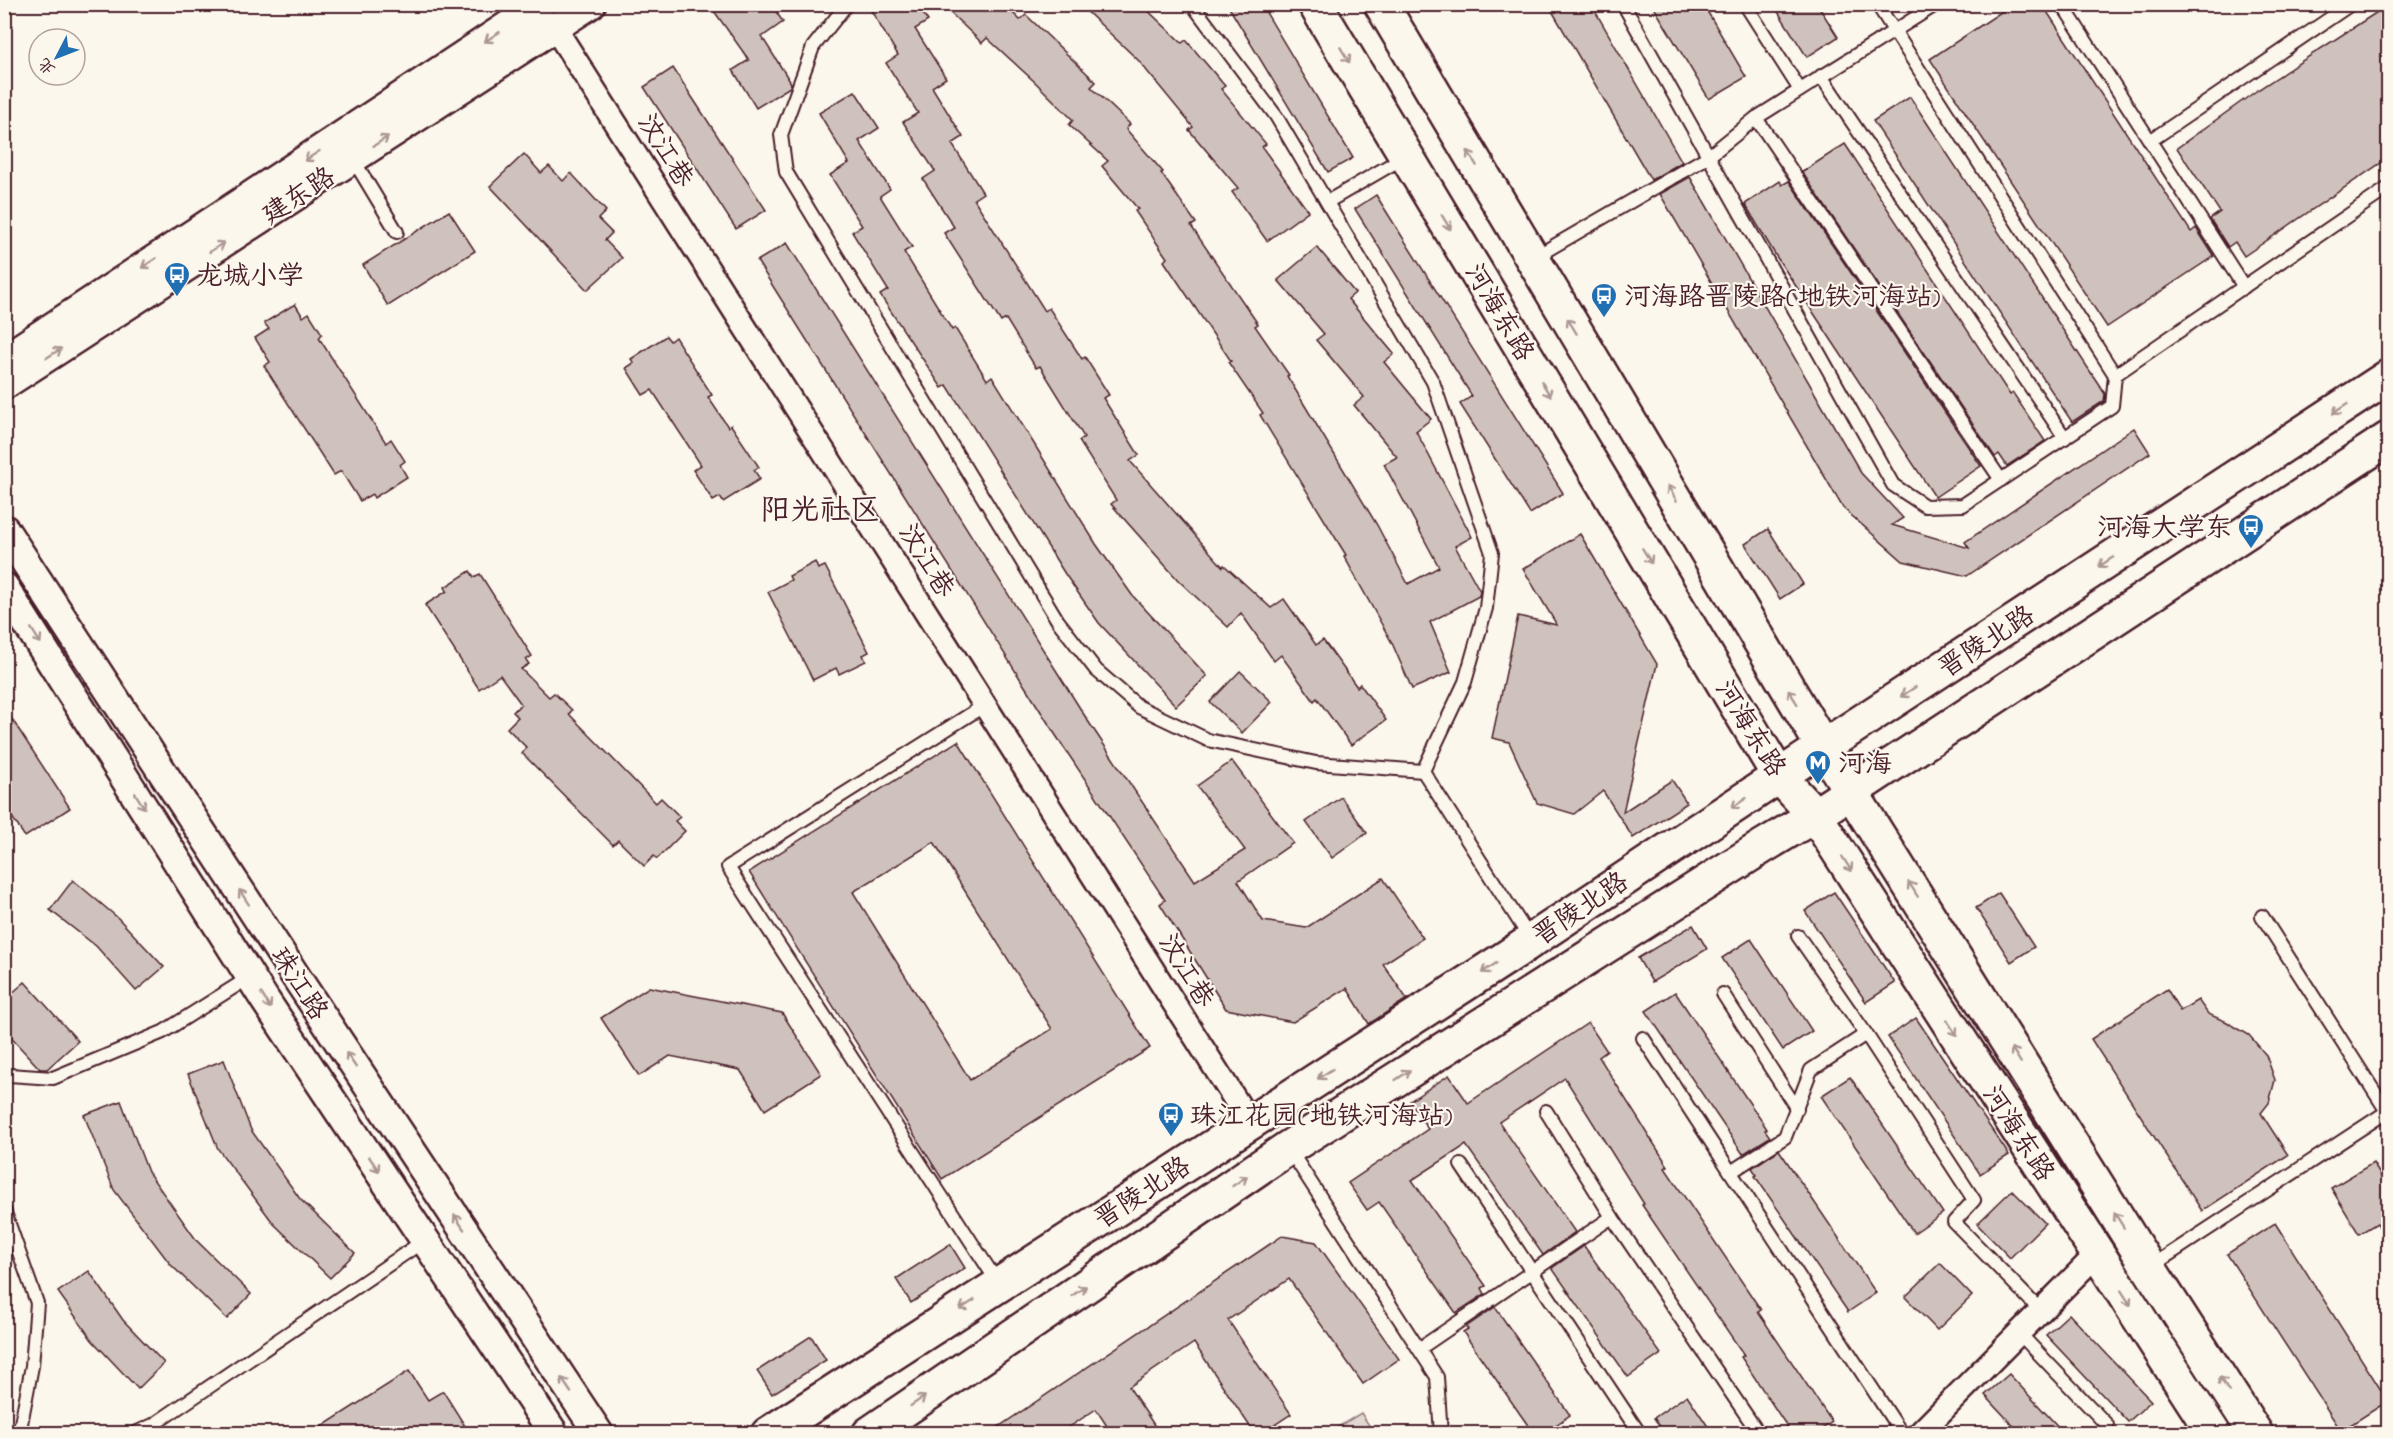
<svg xmlns="http://www.w3.org/2000/svg" width="2393" height="1438" viewBox="0 0 2393 1438" font-family="'Indie Flower','LXGW WenKai TC',sans-serif">
	<style>
		.green { fill: #e2d7d0; stroke: #967b7e; stroke-width: 1.5 }
		.building { fill: #cfc2bc; stroke: #4a1f2b; stroke-width: 1.5; fill-rule: evenodd }
		.lines { fill: none; stroke-linecap: round; stroke-linejoin: round }
		.service-casing { stroke: #4a1f2b; stroke-width: 16 }
		.minor-casing { stroke: #4a1f2b; stroke-width: 27 }
		.tertiary-casing { stroke: #4a1f2b; stroke-width: 33 }
		.secondary-casing { stroke: #4a1f2b; stroke-width: 38 }
		.primary-casing { stroke: #4a1f2b; stroke-width: 38 }
		.service { stroke: #fbf7ec; stroke-width: 12 }
		.minor { stroke: #fbf7ec; stroke-width: 22 }
		.tertiary { stroke: #fbf7ec; stroke-width: 28 }
		.secondary { stroke: #fbf7ec; stroke-width: 33 }
		.primary { stroke: #fbf7ec; stroke-width: 33 }
		.oneway { stroke: #ab9695 }
		.labels { text-anchor: middle; stroke-width: 4.5; stroke-linejoin: round; paint-order: stroke }
		.street-label { font-size: 27px; fill: #4a1f2b; stroke: #fbf7ec }
		.poi-label { font-size: 27px; fill: #4a1f2b; stroke: #fbf7ec; text-anchor: start }
		.quarter-label { font-size: 30px; fill: #4a1f2b; stroke: #fbf7ec }
	</style>
	<rect width="100%" height="100%" fill="#fbf7ec"/>
	<filter id="ink" filterUnits="userSpaceOnUse"><feTurbulence type="fractalNoise" baseFrequency=".0167" numOctaves="2"/><feDisplacementMap in="SourceGraphic" scale="12" xChannelSelector="R" yChannelSelector="G"/><feConvolveMatrix kernelMatrix="1 2 1 2 8 2 1 2 1" color-interpolation-filters="sRGB"/></filter>
	<g filter="url(#ink)">
		<path class="green" d="M1361,1413l13,20h-46z"/>
		<g class="building">
			<path d="M709,4h62l12,18 -21,15 29,46 -1,4 -34,21 -23,-38 16,-10z"/>
			<path d="M867,4h50l11,17 -13,8 31,49 -14,9 31,50 -11,7 31,49 -9,6 71,112 4,-3 33,51 3,-2 24,38 -6,3 36,57 -9,6 93,106 1,-2 47,43 13,-9 32,46 7,-5 34,47 3,-3 26,36 -35,25 -34,-47 -3,3 -33,-46 -7,6 -33,-48 -13,14 -50,-47 -67,-76 5,-4 -37,-59 5,-4 -44,-71 -4,2 -30,-49 -5,3 -57,-89 10,-6 -31,-48 12,-8 -32,-49 15,-9 -32,-50 12,-8z"/>
			<path d="M941,4h63l16,16 6,-5 70,67 -5,5 39,37 -4,5 37,43 -2,1 35,50 -5,3 67,98 -3,2 34,49 -2,1 90,149 31,59 31,-17 -55,-103 13,-7 -43,-52 10,-8 -48,-57 8,-6 -46,-54 39,-33 38,46 -7,6 46,55 -10,8 47,57 -15,12 56,106 -17,9 25,45 -1,5 -49,26 21,50 -39,17 -20,-46 -48,-87 2,-1 -86,-140 3,-2 -35,-51 3,-1 -67,-100 3,-3 -32,-47 3,-2 -36,-43 6,-5 -39,-36 4,-5 -38,-38 -48,-44 -5,5z"/>
			<path d="M1079,4h62l41,39 4,-3 39,46 -4,3 45,55 -4,3 46,64 -41,30 -35,-49 6,-4 -49,-58 4,-3 -55,-67z"/>
			<path d="M1227,4h34l92,154 -25,14z"/>
			<path d="M1548,4h43l91,158 -31,18z"/>
			<path d="M1652,4h51l43,73 -37,22z"/>
			<path d="M1773,4h44l21,33 -31,20z"/>
			<path d="M2013,4h29l149,228 5,-4 18,28 -107,71 -177,-268z"/>
			<path d="M2388,5v153l-144,98 -9,-14 -7,5 -18,-28 10,-7 -43,-64 82,-59z"/>
			<path d="M673,68l93,142 -30,19 -92,-142z"/>
			<path d="M855,91l24,37 -20,13 31,48 -10,7 32,51 -8,5 48,78 3,-2 32,52 5,-4 104,168 36,51 75,81 -31,30 -77,-83 -34,-49 -118,-189 -5,3 -62,-93 8,-5 -36,-58 10,-6 -32,-51 19,-12 -30,-50z"/>
			<path d="M1910,97l195,297 -1,7 -32,21 -199,-301z"/>
			<path d="M1845,144l165,251 3,-2 32,48 -38,25 -8,-12 -4,3 -193,-285z"/>
			<path d="M524,154l17,19 8,-7 14,15 8,-8 35,38 -8,8 14,14 -7,7 17,18 -35,32 -97,-104z"/>
			<path d="M1690,177l171,296 42,45 -11,7 77,23 -4,-6 169,-114 16,25 -183,123 -64,-15 -60,-53 -183,-314z"/>
			<path d="M1780,181l2,4 7,-4 192,285 -46,31 -159,-241 -31,-52z"/>
			<path d="M1376,195l187,298 -33,21 -70,-110 12,-8 -117,-187z"/>
			<path d="M449,211l26,40 -87,55 -25,-41z"/>
			<path d="M787,243l301,478 107,160 50,-31 -48,-64 35,-25 61,82 -55,38 25,40 43,7 77,-50 40,60 -40,26 24,35 -38,25 -22,-36 -54,34 -67,-13 -66,-105 5,-4 -110,-166 -298,-473z"/>
			<path d="M295,304l8,13 6,-4 13,21 -3,4 67,105 5,-4 14,22 -5,4 7,12 -33,21 -2,-4 -12,7 -19,-30 -7,4 -70,-109 6,-4 -15,-24 14,-9 -5,-6z"/>
			<path d="M666,336l4,5 5,-4 37,58 -4,2 20,30 3,-2 28,42 -5,3 6,9 -37,23 -3,-5 -7,4 -20,-31 8,-5 -49,-75 -9,5 -17,-27 8,-5 -3,-4z"/>
			<path d="M1768,529l35,55 -23,15 -35,-55z"/>
			<path d="M1580,534l77,130 -34,148 49,-32 15,23 -54,35 -30,-47 -29,23 -37,-11 -28,-61 -17,-4 26,-122 39,9 -34,-56z"/>
			<path d="M815,562l3,7 7,-3 44,86 -6,3 3,6 -27,13 -3,-6 -23,12 -45,-88 23,-12 -2,-4z"/>
			<path d="M470,571l4,6 6,-3 52,82 -6,4 3,4 -8,5 28,28 5,-4 18,17 -3,4 87,89 5,-5 19,19 -5,4 10,10 -28,28 -3,-3 -10,10 -26,-26 -5,5 -91,-92 5,-5 -20,-20 11,-11 -5,-5 8,-8 -21,-29 -21,14 -54,-84 22,-14 -2,-4z"/>
			<path d="M1240,671l32,31 -30,31 -32,-31z"/>
			<path d="M4,707l66,101 -45,29 -21,-32z"/>
			<path d="M958,741l192,307 -208,131 -193,-307zM934,842l118,187 -82,51 -117,-188z"/>
			<path d="M1341,797l26,36 -35,25 -26,-36z"/>
			<path d="M73,880l45,38 46,49 -28,24 -40,-45 -46,-36z"/>
			<path d="M1834,892l61,91 -29,19 -61,-91z"/>
			<path d="M1999,893l35,54 -23,15 -35,-54z"/>
			<path d="M1693,925l14,24 -55,33 -14,-24z"/>
			<path d="M1751,939l61,92 -29,19 -61,-92z"/>
			<path d="M25,982l53,59 -31,28h-7l-36,-39v-30z"/>
			<path d="M649,987l133,26 39,61 -56,36 -25,-40 -70,-14 -31,20 -38,-58z"/>
			<path d="M2167,989l13,22 18,-11 10,14 19,8 22,13 17,20 9,25 -6,23 -8,10 27,42 -86,56 -111,-172z"/>
			<path d="M1675,992l92,137 -2,1 5,7 -27,17 -97,-143z"/>
			<path d="M1916,1018l93,137 -29,19 -92,-137z"/>
			<path d="M1588,1023l19,28 -8,6 69,109 -3,2 96,142 -3,2 74,110 -17,12h-23l-51,-77 3,-2 -102,-150 2,-1 -79,-126 -66,44 76,110 -32,23 -77,-110 -54,35 74,106 -4,2 3,6 -29,19 -77,-111 -12,8 -19,-27 80,-54 -18,-28 39,-26 19,28z"/>
			<path d="M224,1060l27,70 49,69 55,54 -25,25 -56,-54 -56,-75 -30,-75z"/>
			<path d="M1850,1077l93,136 -29,20 -93,-137z"/>
			<path d="M121,1101l27,71 49,69 54,53 -24,25 -56,-54 -57,-75 -30,-75z"/>
			<path d="M1779,1150l97,143 -28,19 -93,-136 2,-1 -5,-7z"/>
			<path d="M2373,1163l15,25v55l-11,-20 -18,11 -28,-46z"/>
			<path d="M2012,1190l33,33 -35,35 -33,-34z"/>
			<path d="M2275,1223l113,178 -47,30 -114,-177z"/>
			<path d="M1282,1236l34,6 83,117 -36,25 -74,-105 -61,41 63,94 -30,20h-6l-61,-91 -65,44 31,47h-48l-16,-25 -37,25h-71z"/>
			<path d="M950,1244l15,24 -54,35 -15,-24z"/>
			<path d="M1584,1246l77,108 -33,23 -76,-109z"/>
			<path d="M1940,1263l32,33 -35,34 -32,-33z"/>
			<path d="M89,1271l34,49 41,43 -26,26 -46,-49 -34,-48z"/>
			<path d="M1495,1307l75,108 -27,19h-9l-71,-102 5,-3 -2,-2z"/>
			<path d="M2069,1314l82,87 -23,21 -82,-87z"/>
			<path d="M811,1336l15,24 -54,34 -15,-23z"/>
			<path d="M409,1371l19,29 15,-9 27,43h-160z"/>
			<path d="M2009,1374l56,60h-44l-36,-39z"/>
			<path d="M1687,1395l26,39h-48l-11,-16z"/>
		</g>
		<g class="lines">
			<defs>
				<g id="service">
					<path d="M847,4l-34,43 -32,88 5,37 272,449 38,49 43,37 69,33 108,23 107,8"/>
					<path d="M1192,4l84,112 157,266 59,171 -6,55 -21,74 -42,89"/>
					<path d="M1623,4l270,481 32,21 38,-1 149,-99 3,-31 273,-187"/>
					<path d="M1745,4l55,86"/>
					<path d="M1877,4l238,371"/>
					<path d="M2062,4l182,283"/>
					<path d="M1821,76l244,362"/>
					<path d="M1756,118l245,362"/>
					<path d="M2150,141l201,-137"/>
					<path d="M353,159l44,73"/>
					<path d="M1327,202l79,-46"/>
					<path d="M1535,257l174,-101 47,-38 181,-114"/>
					<path d="M985,705l-257,162 270,416"/>
					<path d="M1423,771l108,169"/>
					<path d="M2262,916l126,197"/>
					<path d="M1798,936l68,98 108,166 -20,22 87,89"/>
					<path d="M1723,994l74,115"/>
					<path d="M1643,1038l259,396"/>
					<path d="M4,1076l5,-1 44,3 110,-46 87,-55"/>
					<path d="M1546,1111l66,106 147,217"/>
					<path d="M1289,1149l148,228 4,57"/>
					<path d="M1461,1165l179,269"/>
					<path d="M1731,1172l54,-35 26,-67 55,-36"/>
					<path d="M4,1210l33,93 -5,63 -13,68"/>
					<path d="M2150,1267l238,-156"/>
					<path d="M2019,1333l88,92"/>
					<path d="M1419,1349l193,-132"/>
					<path d="M133,1434l20,-9 272,-185"/>
				</g>
				<g id="minor">
					<path d="M555,28l695,1095"/>
					<path d="M1919,1434l178,-180"/>
				</g>
				<g id="tertiary">
					<path d="M4,359l537,-355"/>
					<path d="M4,385l587,-381"/>
					<path d="M4,529l296,454 299,451"/>
					<path d="M4,587l261,413 289,434"/>
				</g>
				<g id="secondary">
					<path d="M768,1434l736,-475 319,-212 565,-370"/>
					<path d="M869,1434l419,-286 474,-301 53,-32 573,-376"/>
				</g>
				<g id="primary">
					<path d="M1315,4l464,772 36,39 399,619"/>
					<path d="M1381,4l442,743 326,521 107,166"/>
				</g>
			</defs>
			<use href="#service" class="service-casing"/>
			<use href="#minor" class="minor-casing"/>
			<use href="#tertiary" class="tertiary-casing"/>
			<use href="#secondary" class="secondary-casing"/>
			<use href="#primary" class="primary-casing"/>
			<use href="#service" class="service"/>
			<use href="#minor" class="minor"/>
			<use href="#tertiary" class="tertiary"/>
			<use href="#secondary" class="secondary"/>
			<use href="#primary" class="primary"/>
		</g>
		<defs><path id="oneway-shaft" d="M-6 0H5M1.5-3L5.5 0L1.5 3" fill="none" stroke-width="1.6" stroke-linecap="round" stroke-linejoin="round" transform="scale(1.5)"/></defs>
		<g class="oneway">
			<use href="#oneway-shaft" transform="translate(492 37) rotate(147)"/>
			<use href="#oneway-shaft" transform="translate(1345 55) rotate(59)"/>
			<use href="#oneway-shaft" transform="translate(381 141) rotate(-33)"/>
			<use href="#oneway-shaft" transform="translate(312 156) rotate(147)"/>
			<use href="#oneway-shaft" transform="translate(1472 158) rotate(-121)"/>
			<use href="#oneway-shaft" transform="translate(1446 222) rotate(59)"/>
			<use href="#oneway-shaft" transform="translate(217 247) rotate(-33)"/>
			<use href="#oneway-shaft" transform="translate(149 263) rotate(147)"/>
			<use href="#oneway-shaft" transform="translate(1572 326) rotate(-121)"/>
			<use href="#oneway-shaft" transform="translate(54 353) rotate(-33)"/>
			<use href="#oneway-shaft" transform="translate(1546 389) rotate(59)"/>
			<use href="#oneway-shaft" transform="translate(2340 409) rotate(147)"/>
			<use href="#oneway-shaft" transform="translate(1672 493) rotate(-121)"/>
			<use href="#oneway-shaft" transform="translate(1647 556) rotate(59)"/>
			<use href="#oneway-shaft" transform="translate(2106 562) rotate(147)"/>
			<use href="#oneway-shaft" transform="translate(36 636) rotate(58)"/>
			<use href="#oneway-shaft" transform="translate(1908 692) rotate(147)"/>
			<use href="#oneway-shaft" transform="translate(1793 697) rotate(-121)"/>
			<use href="#oneway-shaft" transform="translate(140 801) rotate(58)"/>
			<use href="#oneway-shaft" transform="translate(1739 803) rotate(146)"/>
			<use href="#oneway-shaft" transform="translate(1847 864) rotate(57)"/>
			<use href="#oneway-shaft" transform="translate(1913 889) rotate(-122)"/>
			<use href="#oneway-shaft" transform="translate(244 897) rotate(-123)"/>
			<use href="#oneway-shaft" transform="translate(1489 968) rotate(147)"/>
			<use href="#oneway-shaft" transform="translate(266 1001) rotate(57)"/>
			<use href="#oneway-shaft" transform="translate(1952 1028) rotate(57)"/>
			<use href="#oneway-shaft" transform="translate(2016 1055) rotate(-122)"/>
			<use href="#oneway-shaft" transform="translate(351 1060) rotate(-124)"/>
			<use href="#oneway-shaft" transform="translate(1325 1074) rotate(147)"/>
			<use href="#oneway-shaft" transform="translate(1403 1075) rotate(-33)"/>
			<use href="#oneway-shaft" transform="translate(374 1164) rotate(56)"/>
			<use href="#oneway-shaft" transform="translate(1240 1181) rotate(-34)"/>
			<use href="#oneway-shaft" transform="translate(2119 1220) rotate(-122)"/>
			<use href="#oneway-shaft" transform="translate(459 1222) rotate(-124)"/>
			<use href="#oneway-shaft" transform="translate(1079 1291) rotate(-34)"/>
			<use href="#oneway-shaft" transform="translate(2126 1298) rotate(57)"/>
			<use href="#oneway-shaft" transform="translate(967 1305) rotate(147)"/>
			<use href="#oneway-shaft" transform="translate(2224 1384) rotate(-123)"/>
			<use href="#oneway-shaft" transform="translate(566 1385) rotate(-124)"/>
			<use href="#oneway-shaft" transform="translate(918 1401) rotate(-34)"/>
		</g>
	</g>
	<defs>
		<symbol id="bus-pin" viewBox="-11 -11 22 30"><path d="M0 17L-7.5 6A9.5 9.5 0 1 1 7.5 6Z" fill="#1f6fb2" stroke="#fbf7ec"/><path d="M-5-6H5V4H4V6H2V4H-2V6H-4V4H-5ZM-3.5-4V0h7V-4ZM-3.5 1.2v1.5H-2V1.2ZM2 1.2v1.5H3.5V1.2Z" fill="#fff"/></symbol>
		<symbol id="metro-pin" viewBox="-11 -11 22 30"><path d="M0 17L-7.5 6A9.5 9.5 0 1 1 7.5 6Z" fill="#1f6fb2" stroke="#fbf7ec"/><path d="M-5.5 5V-5H-3L0 0L3-5H5.5V5H3V-.5L0 4L-3-.5V5Z" fill="#fff"/></symbol>
	</defs>
	<g fill-rule="evenodd">
		<use href="#bus-pin" x="162" y="260" width="30" height="40"/>
		<use href="#bus-pin" x="1589" y="281" width="30" height="40"/>
		<use href="#bus-pin" x="2236" y="512" width="30" height="40"/>
		<use href="#metro-pin" x="1803" y="748" width="30" height="40"/>
		<use href="#bus-pin" x="1156" y="1100" width="30" height="40"/>
	</g>
	<g class="labels">
		<g class="street-label">
			<text transform="translate(666 150) rotate(58)" y="9">汶江巷</text>
			<text transform="translate(298 195) rotate(-33)" y="9">建东路</text>
			<text transform="translate(1500 312) rotate(59)" y="9">河海东路</text>
			<text transform="translate(927 560) rotate(58)" y="9">汶江巷</text>
			<text transform="translate(1986 641) rotate(-33)" y="9">晋陵北路</text>
			<text transform="translate(1751 728) rotate(58)" y="9">河海东路</text>
			<text transform="translate(1580 908) rotate(-34)" y="9">晋陵北路</text>
			<text transform="translate(1187 970) rotate(58)" y="9">汶江巷</text>
			<text transform="translate(300 983) rotate(57)" y="9">珠江路</text>
			<text transform="translate(2019 1133) rotate(57)" y="9">河海东路</text>
			<text transform="translate(1142 1192) rotate(-33)" y="9">晋陵北路</text>
		</g>
		<g class="poi-label">
			<text x="196" y="284">龙城小学</text>
			<text x="1624" y="305">河海路晋陵路(地铁河海站)</text>
			<text x="2232" y="536" text-anchor="end">河海大学东</text>
			<text x="1838" y="772">河海</text>
			<text x="1190" y="1124">珠江花园(地铁河海站)</text>
		</g>
		<g class="quarter-label">
			<text x="820" y="519">阳光社区</text>
		</g>
	</g>
	<rect width="2393" height="1438" fill="none" stroke="#fbf7ec" stroke-width="24"/>
	<rect x="12" y="12" width="2369" height="1414" fill="none" stroke="#4a1f2b" stroke-width="2" filter="url(#ink)"/>
	<g transform="translate(57 57) rotate(228)"><circle r="28" fill="#fbf7ec" stroke="#b4a19f" stroke-width="1.5"/>
	<path d="M0-4.5L10 22L0 15L-10 22Z" fill="#1f6fb2"/>
	<text y="-9" font-size="16" font-weight="bold" text-anchor="middle" fill="#4a1f2b">北</text>
	</g>
</svg>
